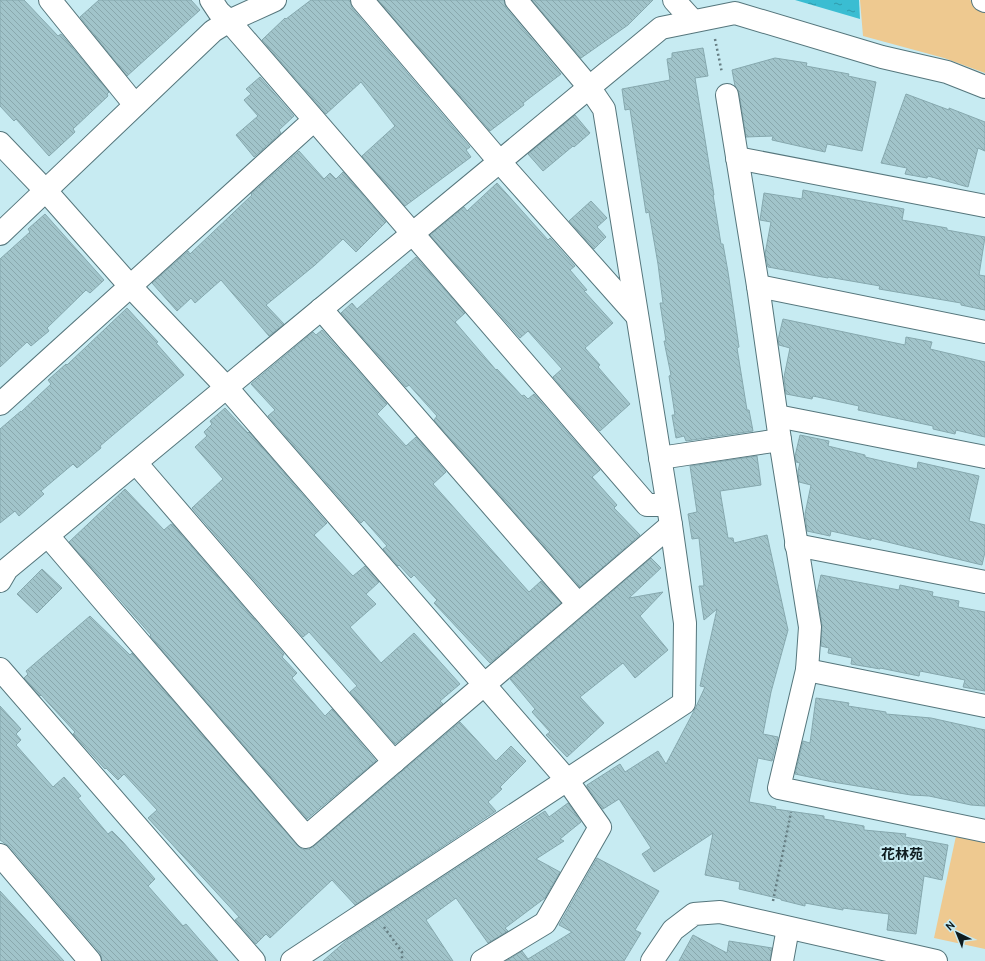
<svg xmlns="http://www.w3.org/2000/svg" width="985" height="961" viewBox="0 0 985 961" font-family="Cabin,'Noto Sans JP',sans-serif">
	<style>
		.park { fill: #eec990 }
		.water { fill: url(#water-ripples) }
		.building { fill: url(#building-back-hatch); stroke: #86a8ae }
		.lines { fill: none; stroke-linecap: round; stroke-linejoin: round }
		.street-casing { stroke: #55767c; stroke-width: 24 }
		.path { stroke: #667e83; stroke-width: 2.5; stroke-dasharray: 2 3; stroke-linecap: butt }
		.street { stroke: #fff; stroke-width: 22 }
		.labels { text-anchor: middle; stroke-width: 4; stroke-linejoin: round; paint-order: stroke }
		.neighbourhood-label { font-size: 14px; font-weight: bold; fill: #0e1b1e; stroke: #c7ebf2 }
	</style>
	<defs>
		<pattern id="water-ripples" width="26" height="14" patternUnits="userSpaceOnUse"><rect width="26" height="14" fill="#3abdd2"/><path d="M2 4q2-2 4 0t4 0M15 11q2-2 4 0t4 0" fill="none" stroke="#2f99aa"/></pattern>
		<pattern id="building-back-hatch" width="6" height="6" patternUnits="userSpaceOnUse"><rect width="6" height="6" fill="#a1c4ca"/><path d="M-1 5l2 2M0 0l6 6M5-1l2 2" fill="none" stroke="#89a8ad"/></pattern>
	</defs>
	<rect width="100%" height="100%" fill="#c7ebf2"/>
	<g class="park">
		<path d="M860,0h110l15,11v62l-41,-15 -81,-22z"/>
		<path d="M956,836l29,6v107l-51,-11z"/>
	</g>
	<path class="water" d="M795,0h64l1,19z"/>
	<g class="building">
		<path d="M0,0h24l34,36 3,-2 48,58 -2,2 1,2 -35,33 2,3 -26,24 -33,-37 -2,2 -14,-15z"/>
		<path d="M99,0h92l9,10 -73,66 -47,-59z"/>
		<path d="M311,0h39l2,8 118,139 -4,3 5,7 -66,49 -43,-50 33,-30 -34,-44 -35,32 -64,-74 23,-22 1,1z"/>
		<path d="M378,0h126l2,8 55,66 -38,29 1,2 -34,26z"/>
		<path d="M532,0h121l-25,25 -47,33z"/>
		<path d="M703,48l5,28 -13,2 19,117h-1l8,49h2l5,28 11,75 -2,1 10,62h2l4,21 -67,10 -2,-5 -8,2 -4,-23h3l-6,-39 2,-1 -7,-34h2l-6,-38h3l-5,-39 -9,-52 -3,1 -16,-104 -5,1 -3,-21 48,-9 -3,-21 5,-1v-5z"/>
		<path d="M775,58l32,5 -1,3 43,8 -1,2 28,6 -14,69 -35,-7 -2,8 -53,-12 1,-4 -27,1 -7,-44 -4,-7 -3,-16z"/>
		<path d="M260,77l34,39 -15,14 2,3 -27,24 -18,-22 22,-19 -14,-16 7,-6 -5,-5z"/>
		<path d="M906,94l43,16v-2l36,14v29l-7,-3 -10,39 -40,-11 -1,2 -22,-4 2,-6 -26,-5z"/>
		<path d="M575,115l15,18 -16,14 -1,-1 -30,25 -15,-17z"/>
		<path d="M299,151l25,28 6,-6 6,6 7,-7 43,50 -30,30 -13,-13 -28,26 -49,40 18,19 -15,12 -48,-56 -26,23 -4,-5 -14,13 -25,-28 36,-32 2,3 62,-59 -1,-1z"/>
		<path d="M497,183l51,57 2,-2 25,28 -5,4 17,20 -3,1 29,32 -28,25 15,17 -2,2 32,37 -30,27 -47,-54 9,-8 -34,-38 -8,7 -90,-103 34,-28 3,4z"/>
		<path d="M803,190l101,19 -2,11 45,8v2l38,7 -6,38 6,1v34l-24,-5v-2l-82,-14 1,-3 -52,-9v1l-60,-11 -3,-13 6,-32 -11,-2 4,-27 38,6z"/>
		<path d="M591,201l16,17 -10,9 9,10 -12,12 -25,-28z"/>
		<path d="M45,214l59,66 -14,13 -4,-3 -39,38 2,3 -18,15 -4,-4 -27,25v-108l30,-27 -2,-3z"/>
		<path d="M416,257l49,56 -10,9 41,48 1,-1 25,27 2,-1 4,4 6,-5 66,76 -8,7 25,28 -3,3 26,27 -60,52 -146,-167 3,-4 -28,-31 -3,2 -65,-74 11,-10 5,6z"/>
		<path d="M127,308l31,34 -2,1 28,32 -84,71 1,2 -24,20 -4,-4 -32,27 3,3 -25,22 -4,-5 -15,12v-94l21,-18v1l30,-28 -3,-4 18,-16 1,1z"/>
		<path d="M783,319l122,26 1,-8 26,5 -2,7 55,13v75l-29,-7 -1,4 -22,-5v-3l-75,-16 1,-4 -46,-10 -1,3 -26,-5 -2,-17 6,-29 -11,-3 -1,-5z"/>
		<path d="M322,330l65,74 -10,10 29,32 10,-9 30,35 -13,12 96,108 12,-11 20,22 -71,60 -56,-60 3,-3 -23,-25 -3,3 -12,-13 -1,1 -15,-17 4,-3 -23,-26 -3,3 -93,-107 7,-6 -24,-26 62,-52 3,3z"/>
		<path d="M225,408l23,25 1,-1 78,91 -13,12 39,41 12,-10 14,16 -13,12 10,10 -26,23 31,36 33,-30 46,51 -20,17 3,3 -48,40 -45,-52 7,-6 -48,-54 -6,5 -111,-129 31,-29 -28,-32 12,-11 -3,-4 8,-8 -2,-3z"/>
		<path d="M800,435l29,6 -1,5 37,9v2l52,12 1,-7 61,14 -10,45 16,4v27l-3,13 -111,-27v2l-40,-9 -1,5 -23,-5 -2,-17 6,-29 -12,-3 -1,-11 2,-8 -4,-1 -1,-6z"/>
		<path d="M757,456l4,29 -41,6 8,47h5l1,5 33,-8 21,95 -17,62 -8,42 15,3 -6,24 -14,-3 -9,44 27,5 -1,2 49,7v3l40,7v4l42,4 -1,3 43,8 -6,35 -18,-4 -8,58 -29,-4 2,-16 -46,-6v2l-38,-7v3l-24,-6v-1l-42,-10 1,-7 -35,-7 8,-42 -59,39 -12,-18 9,-6 -32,-49 -16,10 -16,-22v-2l33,-21 5,8 33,-21 8,13 29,-55 10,-22 -5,-1 17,-77 -13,11 -5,-34h5l-5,-48 -7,1 -4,-25 9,-2 -7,-46z"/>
		<path d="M125,489l39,41 7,-6 2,1 111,129 -2,3 15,16 -5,5 33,38 7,-7 44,52 -69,58 -157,-183 1,-1 -82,-93z"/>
		<path d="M651,558l10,10 -32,30 34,-6 -23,24 28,34 -33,28 -12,-15 -43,34 24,26 -37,34 -21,-22 4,-3 -18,-20 3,-3 -25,-30z"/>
		<path d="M42,569l20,19 -25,25 -20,-19z"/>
		<path d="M821,575l78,15 1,-5 33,7 -1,4 27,5 -1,6 27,5v79l-22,-4 2,-7 -45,-9 -1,5 -39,-8v1l-29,-5 1,-6 -24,-5 1,-5 -8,-2 1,-21 -5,-32z"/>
		<path d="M90,616l40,39 2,-2 165,192 5,4h7l5,-3 146,-124 36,39 15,-15 15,15 -26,26 2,2 -14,13 8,9 -141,94 -23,-25 -62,58 -4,-4 -10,10 -21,-24 4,-3 -91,-99 9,-8 -33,-36 -6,6 -12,-12 -1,1 -32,-35 2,-2 -34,-37 -1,1 -16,-18 4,-4 -2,-3z"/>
		<path d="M816,698l33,5 -1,3 38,6v2l45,4 54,12v76l-14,-1 -42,-9 -18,-1 -78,-13 -38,-8 8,-33 7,2z"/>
		<path d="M0,706l21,23 -5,5 5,6 -5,5 37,42 11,-10 17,19 -3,2 30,36 4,-3 10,10 33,38 -7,7 35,40 3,-2 32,37h-116l-2,-8 -90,-106 -10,-7z"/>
		<path d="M568,803l13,19 -21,17 4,2 -28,18 24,13 -15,26 -40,30 3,3 -20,12 -32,-45 -30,22 27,41h-130l24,-21 140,-92 58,-37 4,6z"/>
		<path d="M597,858l62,33 -24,39 6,3 -17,28h-118l16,-10 6,8 44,-27 -13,-7z"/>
		<path d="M0,891l64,70h-64z"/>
		<path d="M693,935l34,18 2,-12 43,7 -2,13h-91z"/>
	</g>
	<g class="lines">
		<defs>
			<g id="street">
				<path d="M50,0l85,105"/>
				<path d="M211,0l8,12 10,9 418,484h20"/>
				<path d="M362,0l137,161 137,154"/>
				<path d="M674,0l19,21"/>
				<path d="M983,0l2,1"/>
				<path d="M727,95l31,191 22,154 30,187 -3,43 -28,118 206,43"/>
				<path d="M0,143l46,48 84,95 97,102 340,392 33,47 -55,96 -63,38"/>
				<path d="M737,158l248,48"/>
				<path d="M0,234l213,-203 16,-10 46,-21"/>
				<path d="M758,286l227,46"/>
				<path d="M321,309l257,295"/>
				<path d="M0,404l314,-284"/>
				<path d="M777,416l208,41"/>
				<path d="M660,458l120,-18"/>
				<path d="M136,463l258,299"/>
				<path d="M48,536l258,301 365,-312"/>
				<path d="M796,545l189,37"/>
				<path d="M0,581l7,-12 654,-541 74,-15 147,44 65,15 38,15"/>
				<path d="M0,669l254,292"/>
				<path d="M807,670l178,36"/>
				<path d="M0,855l90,106"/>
				<path d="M292,961l392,-258 1,-80 -14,-98 -67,-416 -15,-22 -73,-87"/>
				<path d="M652,961l21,-31 21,-16 26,-2 216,49"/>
				<path d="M782,961l6,-33"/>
			</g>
		</defs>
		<use href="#street" class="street-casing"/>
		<g class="path">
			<path d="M715,39l7,34"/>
			<path d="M773,901l18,-89"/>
			<path d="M384,927l18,25v9"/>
		</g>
		<use href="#street" class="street"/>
	</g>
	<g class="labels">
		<g class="neighbourhood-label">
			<text x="902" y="859">花林苑</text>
		</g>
	</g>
	<g transform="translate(957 933) rotate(317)" stroke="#c7ebf2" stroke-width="3" paint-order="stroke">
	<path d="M0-3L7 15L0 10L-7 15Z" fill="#0e1b1e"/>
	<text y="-6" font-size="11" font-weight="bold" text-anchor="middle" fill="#0e1b1e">N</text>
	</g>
</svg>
